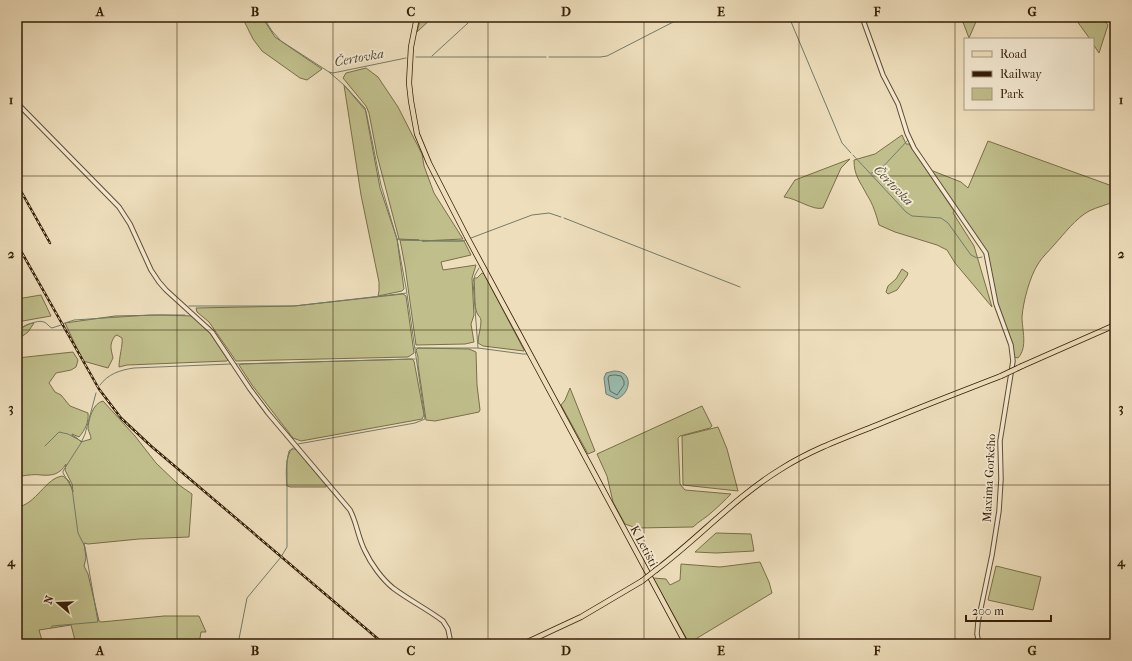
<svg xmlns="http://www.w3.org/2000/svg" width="1132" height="661" viewBox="0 0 1132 661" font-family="'IM FELL French Canon',serif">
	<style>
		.green { fill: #c0bf8c; stroke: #7a6e49 }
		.water { fill: #99bcaf; stroke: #717c6b }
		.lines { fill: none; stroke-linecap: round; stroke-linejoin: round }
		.shore { stroke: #666c5a; stroke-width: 1 }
		.stream { stroke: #717c6b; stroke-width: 1 }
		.minor-casing { stroke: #624d34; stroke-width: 5.5 }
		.major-casing { stroke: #341d06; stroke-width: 6 }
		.minor { stroke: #f4ead3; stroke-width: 3.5 }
		.major { stroke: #eedebc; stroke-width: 4.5 }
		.rail-casing { stroke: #341d06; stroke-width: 2.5 }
		.rail { stroke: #f4ead3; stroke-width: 1; stroke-dasharray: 3; stroke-linecap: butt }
		.major-bridge-casing { stroke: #341d06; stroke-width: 6; stroke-linecap: butt }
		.major-bridge { stroke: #eedebc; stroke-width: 4.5 }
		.grid { fill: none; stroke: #341d06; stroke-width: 1; stroke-opacity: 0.55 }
		.labels { text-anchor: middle; stroke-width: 3.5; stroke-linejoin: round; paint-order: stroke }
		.street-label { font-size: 12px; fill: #341d06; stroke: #f4ead3 }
		.water-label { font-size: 13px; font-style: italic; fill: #524d39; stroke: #f4ead3 }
		.neatline { fill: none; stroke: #341d06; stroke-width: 1.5 }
		.grid-label { font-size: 13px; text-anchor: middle; font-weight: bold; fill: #341d06 }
	</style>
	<rect width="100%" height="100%" fill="#eedebc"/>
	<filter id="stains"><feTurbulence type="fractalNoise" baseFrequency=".005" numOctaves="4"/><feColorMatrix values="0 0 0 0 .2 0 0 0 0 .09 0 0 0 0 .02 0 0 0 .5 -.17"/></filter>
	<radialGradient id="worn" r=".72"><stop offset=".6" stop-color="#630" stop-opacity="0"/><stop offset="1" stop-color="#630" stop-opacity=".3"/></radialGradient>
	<g class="green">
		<path d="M242,17h20l13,20 47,32 -15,11 -7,-2 -38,-27 -9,-12z"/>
		<path d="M421,17h12l-16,15z"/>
		<path d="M961,17h17l-9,21z"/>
		<path d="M1074,17h28l6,8 -9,28 -6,-9v-5h-3z"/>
		<path d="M366,68l12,9 20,30 24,47 2,12 10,27 29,46 -41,2h42l7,14 -30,7 2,8 33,-5 -4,13 2,37 -3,9 3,18 -9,2 -49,1 -11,-79 -5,-26h19l-20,-1 -22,-84 -8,-42 -3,-7 -23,-28 3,-5z"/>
		<path d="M344,85l21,23 15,80 17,51 7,50 -2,2 -24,5 1,-5v-9l-18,-87z"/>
		<path d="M902,135l4,9h3l45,67 -1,2 21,33 18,61 -37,-44 -8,-13 -10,-5 -42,-13 -16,-7c-3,-11 -6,-21 -12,-30 -7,-14 -13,-19 -13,-35l21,-6z"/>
		<path d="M988,141l127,46v14c-8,4 -18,6 -26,10 -14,8 -24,22 -35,34 -5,6 -12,12 -16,19 -8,12 -15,38 -16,53 0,13 6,30 -4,41l-4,-1 -15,-46 -13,-58 -54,-81 1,-1 28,11 7,6z"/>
		<path d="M850,159l-9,9 -18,40c-10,3 -27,-10 -39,-11l11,-17z"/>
		<path d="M902,269l6,4 -1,3 -10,14 -9,4 -2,-2 2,-6 8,-7z"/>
		<path d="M482,273l2,1 40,76v1l-41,-5 -5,-3c0,-8 3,-14 3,-22 0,-4 -3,-5 -4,-8 -3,-5 -2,-28 -3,-35h3z"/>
		<path d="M403,294l3,2 8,57 -6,4 -172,4 -27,-39 -12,-10 -1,-4 98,-2z"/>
		<path d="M41,295l10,21 -34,6v-23z"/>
		<path d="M162,315l31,1 15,14 20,30 -1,1 -100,4 -8,2c0,-10 4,-22 3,-29l-5,-3 -2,1c-6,8 -4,13 -2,22l-5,10 -25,-7 -18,-38 50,-7z"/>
		<path d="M34,323l-6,9 -11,8v-8c6,-5 8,-8 17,-9z"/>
		<path d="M418,348l51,1 7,3 1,33 3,25 -1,2 -44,9 -9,-1 -8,-55v-8l-2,-7z"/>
		<path d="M73,352l5,8 -2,7 -5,3 -15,3 -7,10 6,9 6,3 9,11 18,7c1,9 -3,17 -9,24l-7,-3v1l5,3 4,4 10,-3c0,-3 -2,-7 -3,-10 0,-9 5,-26 15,-28l32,35 21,27 23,22 13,9 -3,43 -50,2 -51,5 -4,-1 2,15 -2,8 4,8 11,47 2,1 63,-6h35l7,16h-5l-2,12h-123l-5,-19 -32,5 4,14h-26v-137c19,-2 29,-30 46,-31l6,5 4,11 -1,-8 -7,-14 1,-6c-6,10 -13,12 -25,11 -6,-1 -13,0 -19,1l-5,5v-123z"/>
		<path d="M412,359l2,2 10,54 -2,4 -121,22 -8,-3 -41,-53 -13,-20 3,-1z"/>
		<path d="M570,388l25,63 -7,3 -27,-49 4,-5z"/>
		<path d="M702,406l10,20 -2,2 -30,8 -2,2 2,46 5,6 46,4c-6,6 -12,12 -19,18 -6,6 -13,9 -19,15l-57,1 -11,-4 -12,-22 -6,-26 -10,-22z"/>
		<path d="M718,427l9,22 11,42 -55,-6 -1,-49z"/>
		<path d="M292,449h3l2,1 29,35v2h-36l-3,-1c-1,-9 -2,-31 5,-37z"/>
		<path d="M716,533l35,1 3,17 -38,2 -21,-1z"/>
		<path d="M760,562l9,20 3,11 -83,50 -36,-65 13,1 4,6 10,-5 1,-16 39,3z"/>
		<path d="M996,566l45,11 -8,33 -45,-10z"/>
	</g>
	<path class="water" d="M614,371c20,0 17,22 3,28l-11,-5 -2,-16 2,-5z"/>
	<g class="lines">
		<path class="shore" d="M615,375l6,1 3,5v4l-7,10 -7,-4 -2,-13 1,-2z"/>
		<g class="stream">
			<path d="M263,17l9,14 9,10 48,31 4,1 73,-15"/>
			<path d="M789,17l53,126 9,10"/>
			<path d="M470,20l2,-3"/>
			<path d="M432,56l36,-33"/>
			<path d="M416,57h130"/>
			<path d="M549,57h51l7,-1 76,-39"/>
			<path d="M853,155l53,57 6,4 29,2 7,5 23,32 6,3 5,-1"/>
			<path d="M871,173l7,-1 31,-33"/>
			<path d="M564,218l176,69"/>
			<path d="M471,238l61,-23 17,-2 12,4"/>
			<path d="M397,239l4,1 58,1 7,-1"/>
			<path d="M189,306h105l113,-13 -10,-54 -16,-54 -15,-74 -22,-26 -15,-13"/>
			<path d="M62,324l12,-4 76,-5h35"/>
			<path d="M17,331c5,-4 20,-12 27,-9 3,1 5,5 8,6l9,-3"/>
			<path d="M415,348h63l45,6h4"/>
			<path d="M478,348l-5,-66 2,-7 4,-7"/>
			<path d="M236,364l179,-5"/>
			<path d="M100,385c8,-11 20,-15 34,-17l97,-4"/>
			<path d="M298,444l117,-21 10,-4 -18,-125"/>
			<path d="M45,446l14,-14 9,2 13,7"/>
			<path d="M51,628l1,-2 46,-4 -13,-75 -7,-14 -6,-45 -9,-15v-2l18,-28 4,-9 11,-41"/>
			<path d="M238,644l9,-46 34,-41 6,-10v-86l2,-10 4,-3"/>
		</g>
		<defs>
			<g id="minor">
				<path d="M862,17l21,58 15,29 9,29 7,15 72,105 10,51 15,41 2,16 -13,80 1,38 -2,32 -7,44 -14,67 -1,12 2,10"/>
				<path d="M17,103l102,104 11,17 21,46 8,12 7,8 46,42 38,57 18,24 82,97c7,13 8,28 15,41 6,13 17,28 28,37 16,12 34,21 50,33l5,8 3,15"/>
			</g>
			<g id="major">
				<path d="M417,17l-6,30 -2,36 2,18 6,33 12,29 38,74 219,407"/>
				<path d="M1022,366l93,-41"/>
				<path d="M656,570c43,-32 79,-73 125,-101 30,-19 63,-31 96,-44 41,-17 83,-33 124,-49"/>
				<path d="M523,644l58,-27 61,-36"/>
			</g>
		</defs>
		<use href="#minor" class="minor-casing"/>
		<use href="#major" class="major-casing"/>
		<use href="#minor" class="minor"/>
		<use href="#major" class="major"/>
		<defs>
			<g id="rail">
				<path d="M17,184l33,59"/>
				<path d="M17,244l82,145 22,29 30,28 233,198"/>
			</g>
		</defs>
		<use href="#rail" class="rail-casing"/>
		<use href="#rail" class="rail"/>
		<defs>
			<g id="major-bridge">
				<path d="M1001,376l21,-10"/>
				<path d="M642,581l14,-11"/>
			</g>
		</defs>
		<use href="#major-bridge" class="major-bridge-casing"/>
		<use href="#major-bridge" class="major-bridge"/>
	</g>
	<path class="grid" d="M177,17v627M333,17v627M488,17v627M644,17v627M799,17v627M955,17v627M17,176h1098M17,330h1098M17,485h1098"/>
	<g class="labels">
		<g class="street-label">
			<text transform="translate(989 478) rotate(-87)" y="4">Maxima Gorkého</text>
			<text transform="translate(644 546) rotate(62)" y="4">K Letišti</text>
		</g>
		<g class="water-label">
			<text transform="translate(359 57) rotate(-10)" y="5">Čertovka</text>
			<text transform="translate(894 185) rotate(46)" y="5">Čertovka</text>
		</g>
	</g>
	<rect width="1132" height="661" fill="none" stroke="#eedebc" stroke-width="44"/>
	<rect x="964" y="38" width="130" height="72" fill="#f4ead3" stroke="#a79881"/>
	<rect x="972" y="51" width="20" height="6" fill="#eedebc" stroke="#a79881"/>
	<text x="1000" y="58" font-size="12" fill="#341d06">Road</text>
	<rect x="972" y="71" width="20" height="6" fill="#341d06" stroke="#a79881"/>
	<text x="1000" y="78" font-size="12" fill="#341d06">Railway</text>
	<rect x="972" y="88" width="20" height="12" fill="#c0bf8c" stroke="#a79881"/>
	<text x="1000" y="98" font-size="12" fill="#341d06">Park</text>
	<g transform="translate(58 603) rotate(289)" stroke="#f4ead3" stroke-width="3" paint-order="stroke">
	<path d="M0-3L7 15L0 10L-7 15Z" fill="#341d06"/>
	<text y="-6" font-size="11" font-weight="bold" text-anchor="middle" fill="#341d06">N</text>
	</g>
	<path d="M966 615v6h85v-6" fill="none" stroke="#341d06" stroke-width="2"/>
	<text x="972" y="615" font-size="12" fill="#341d06" stroke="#f4ead3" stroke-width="3" paint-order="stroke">200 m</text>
	<rect x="22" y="22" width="1088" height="617" class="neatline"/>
	<g class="grid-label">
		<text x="100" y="16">A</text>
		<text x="255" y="16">B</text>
		<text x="411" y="16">C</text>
		<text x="566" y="16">D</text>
		<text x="721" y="16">E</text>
		<text x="877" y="16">F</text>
		<text x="1032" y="16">G</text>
		<text x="11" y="104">1</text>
		<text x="1121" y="104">1</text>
		<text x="11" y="258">2</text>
		<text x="1121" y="258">2</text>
		<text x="11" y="412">3</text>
		<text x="1121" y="412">3</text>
		<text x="11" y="566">4</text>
		<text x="1121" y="566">4</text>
		<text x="100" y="655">A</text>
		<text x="255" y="655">B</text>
		<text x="411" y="655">C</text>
		<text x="566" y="655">D</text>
		<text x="721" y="655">E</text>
		<text x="877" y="655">F</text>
		<text x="1032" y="655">G</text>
	</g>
	<rect width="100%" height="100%" filter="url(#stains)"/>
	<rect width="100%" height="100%" fill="url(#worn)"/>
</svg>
